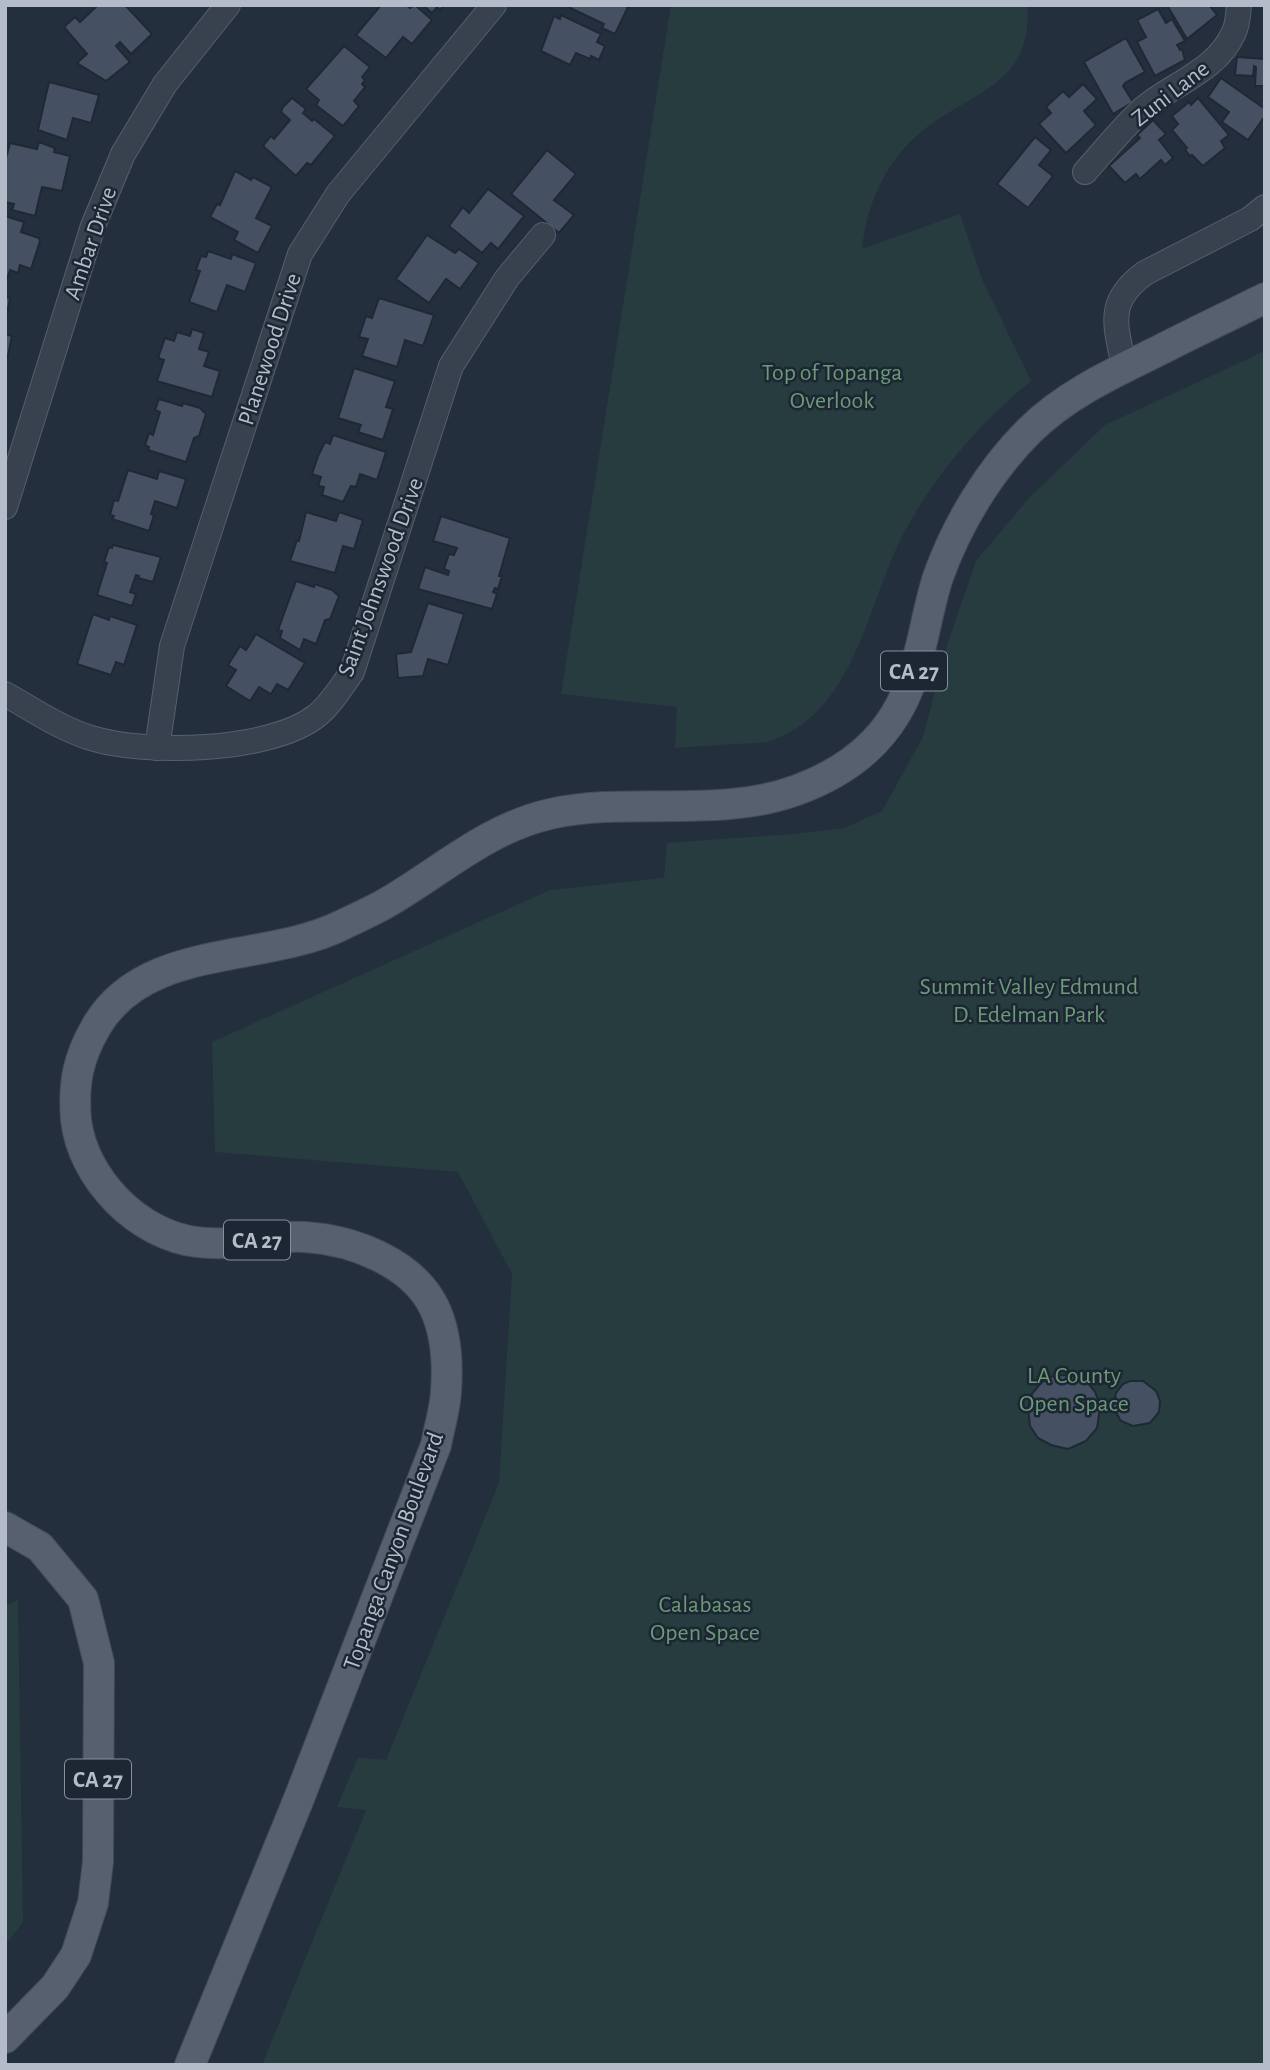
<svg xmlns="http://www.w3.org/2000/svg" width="1270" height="2070" viewBox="0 0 1270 2070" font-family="'Alegreya Sans',sans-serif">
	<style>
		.green { fill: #263c3f }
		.building { fill: #455162; stroke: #1f2835; stroke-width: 2 }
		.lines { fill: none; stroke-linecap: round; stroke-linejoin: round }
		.minor-casing { stroke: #565f6c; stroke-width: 26 }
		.major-casing { stroke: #414a57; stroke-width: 32 }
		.minor { stroke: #38414e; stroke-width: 24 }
		.major { stroke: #56606e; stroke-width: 30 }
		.labels { text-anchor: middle; stroke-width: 5; stroke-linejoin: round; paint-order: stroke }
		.shield { fill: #1d2633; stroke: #878f9c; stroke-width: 2 }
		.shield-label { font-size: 23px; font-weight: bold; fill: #b4bcc9 }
		.street-label { font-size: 24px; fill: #b4bcc9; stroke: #1d2633 }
		.park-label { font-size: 24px; fill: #6b9a76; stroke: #1d2633 }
	</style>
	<rect width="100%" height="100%" fill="#242f3e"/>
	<g class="green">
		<path d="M671,5h356c7,81 -58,87 -106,127 -36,30 -54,72 -59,117l98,-35 22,65 49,102c-52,43 -94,91 -126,150 -38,70 -47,175 -129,208 -13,6 -29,4 -43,5 -19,1 -39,3 -58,4l2,-41 -116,-13z"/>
		<path d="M1265,351v1714h-1003l104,-255 -29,-3 21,-49 28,2 113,-277 13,-209 -54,-102 -243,-20 -3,-110 338,-152 114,-12 3,-35 126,-9 51,-6 38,-17 41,-74 25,-95 28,-81 53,-63 76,-73z"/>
		<path d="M18,1600l5,322 -18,23v-339z"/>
	</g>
	<g class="building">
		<path d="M98,5h27l27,29 -21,20 -11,-12 -4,4 14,16 -24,19 -29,-18 10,-9 -23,-27 11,-10 5,5z"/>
		<path d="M381,5h25l4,3 5,-3 17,15 -20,24 -9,-7 -17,21 -30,-23z"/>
		<path d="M423,5h21l-4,5 -3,-3 -5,6z"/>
		<path d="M564,5h59l5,2 -13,27 -13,-6 2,-4z"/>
		<path d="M1167,5h42l8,10 -30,24z"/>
		<path d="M1158,9l8,14 6,-4 13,22 -8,4 3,5 2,-1 3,11 -30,16 -18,-34 9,-5 -9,-17z"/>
		<path d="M561,15l40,19 -4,8 8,4 -6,14 -8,-4 -1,3 -14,-6 -6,12 -29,-14 13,-35 6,3z"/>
		<path d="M1126,38l19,34 -20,11 -2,3 10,16 -20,12 -29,-52z"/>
		<path d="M344,46l26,21 -8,10 3,3 -3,4 3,3 -11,14 5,5 -16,20 -27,-21 3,-5 -13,-11z"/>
		<path d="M1237,57l28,2v27h-10l1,-19 -2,-1 -1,10 -18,-1z"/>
		<path d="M1221,78l44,31v7l-17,24 -26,-18 7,-10 -21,-15z"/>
		<path d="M49,82l50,13 -8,28 -18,-5 -6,22 -29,-10z"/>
		<path d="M1083,84l14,15 -13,12 12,14 -30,28 -27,-29 12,-11 -5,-6 17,-16 6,6z"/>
		<path d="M292,98l14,11 -3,4 9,8 2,-2 21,17 -24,29 -4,-2 -11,13 -33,-30 8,-10 3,3 16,-19 -9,-8 2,-5z"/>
		<path d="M1198,98l31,37 -8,6 4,7 -22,18 -11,-11 -2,1 -5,-6 2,-2 -15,-18 6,-6 -6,-8 17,-14 2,3z"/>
		<path d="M1153,120l13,14 -7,6 14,18 -8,7 -4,-5 -21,19 -4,-5 -11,9 -16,-17 31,-28 -3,-3z"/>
		<path d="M1035,137l16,13 -12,15 14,11 -25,32 -31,-24z"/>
		<path d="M39,142l16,6 -1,4 16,4 -8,35 -20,-4 -7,29 -23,-6 2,-6 -9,-2v-40l5,-19 27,6z"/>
		<path d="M547,150l29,24 -22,26 20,15 -15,18 -48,-39z"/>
		<path d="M235,171l16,9 2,-3 19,10 -16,31 16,8 -14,27 -24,-13 4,-8 -28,-15 7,-13 3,1z"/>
		<path d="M488,189l36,27 -26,33 -7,-6 -9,10 -33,-27 14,-19 6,6z"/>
		<path d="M5,216l19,6 -3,10 18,6 1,3 -9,28 -11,-4 -2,8 -8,-3 -4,12z"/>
		<path d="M427,235l28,18 4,-4 20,14 -19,26 -14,-10 -17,24 -33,-24z"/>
		<path d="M208,251l23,8 1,-5 24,9 -11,29 -18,-7 -10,27 -28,-10 11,-31 -4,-1 5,-14 5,1z"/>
		<path d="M5,297l5,1 -5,26z"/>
		<path d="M379,298l55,17 -11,31 -18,-6 -8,27 -35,-11 6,-17 -9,-2 7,-21 6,2z"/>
		<path d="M192,329l12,4 -5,16 10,3 -5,14 16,5 -8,26 -55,-16 7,-21 -6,-2 7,-20 9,3 3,-9 13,4z"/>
		<path d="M5,334l7,2 -5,24h-2z"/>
		<path d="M354,368l41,13 -9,26 7,2 -10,31 -25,-8 3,-7 -23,-7z"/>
		<path d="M159,399l23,7 1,-3 17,5 6,6 -7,22 -5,2 -8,24 -38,-12 1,-3 -4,-2 4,-12 4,2 7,-23 -5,-2z"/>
		<path d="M333,435l53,17 -9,28 -17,-6 -4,13 -5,-1 -8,16 -21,-7 2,-8 -6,-1 3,-9 -9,-3 6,-18 7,-14 5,2z"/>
		<path d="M128,470l29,9 2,-8 27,8 -9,29 -22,-7 -4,13 3,1 -5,16 -37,-12 2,-3 -4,-1 4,-15 4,1z"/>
		<path d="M306,512l30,9 3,-9 24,8 -9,29 -11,-3 -8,27 -45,-12 7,-21 2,1z"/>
		<path d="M441,516l69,22 -11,38h3l-4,13 -3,-1 -2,4 4,2 -5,15 -74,-20 7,-22 23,8 1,-4 -5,-2 5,-15 5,1 3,-7 -24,-7z"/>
		<path d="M113,545l48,12 -8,25 -15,-4 1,-2 -3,-1 -6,17 6,2 -4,12 -35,-11 10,-32 -3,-1 5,-15 3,1z"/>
		<path d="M296,581l18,6 1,-3 17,6 7,6 -9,23 -5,1 -9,24 -12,-5 -4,11 -20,-12 2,-7 -4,-1z"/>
		<path d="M428,603l36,11 -16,51 -20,-6 -5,17 -25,2 -2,-24 15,-2z"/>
		<path d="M93,614l16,6 1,-4 27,9 -13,40 -8,-3 -5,13 -34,-11z"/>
		<path d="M256,634l49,29 -17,27 -11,-6 -6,10 -12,-7 -9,14 -24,-15 10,-16 -8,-5 12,-19 6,4z"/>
		<path d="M1065,1375l12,2 10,5 8,10 5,13 14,-1 2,-11 7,-9 7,-3h13l13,10 4,10 -1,11 -9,11 -17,3 -12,-5 -8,-14 -13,1 -3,20 -11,13 -18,8 -17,-4 -13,-7 -8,-12 -2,-19 3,-12 10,-12 12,-7z"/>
	</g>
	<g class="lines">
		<defs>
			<g id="minor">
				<path d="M1085,172c19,-21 38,-45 59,-64 30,-25 73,-37 90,-76 4,-8 4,-18 5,-27"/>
				<path d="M1124,367c-8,-42 -19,-65 21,-94l105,-54 15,-12"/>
				<path d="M5,507l88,-281 30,-72 42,-70 63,-79"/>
				<path d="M5,694c27,15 56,35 86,44 55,17 177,14 224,-21 15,-11 26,-30 37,-45l99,-306 56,-88 36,-43"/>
				<path d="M157,748l15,-102 128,-392 38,-60 156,-189"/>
			</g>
			<g id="major">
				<path d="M5,1527l35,20 43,52 16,64 -1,199 -5,41 -17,52 -21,32 -50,51"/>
				<path d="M190,2065l108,-264 138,-356c3,-17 9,-35 10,-53 2,-27 0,-60 -12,-85 -22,-45 -82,-67 -129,-70 -35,-2 -72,10 -108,5 -59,-7 -114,-63 -121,-122 -3,-37 2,-62 20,-93 48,-84 168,-64 244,-101 16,-8 33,-15 48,-24 53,-31 100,-74 162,-88 80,-18 169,5 247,-24 63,-23 104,-63 120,-129 8,-28 12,-56 21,-84 19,-53 51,-106 91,-146 36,-36 84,-58 129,-80 35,-18 71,-35 107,-53"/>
			</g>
		</defs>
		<use href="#minor" class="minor-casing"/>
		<use href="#major" class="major-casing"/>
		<use href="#minor" class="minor"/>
		<use href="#major" class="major"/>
	</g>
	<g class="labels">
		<g class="shield">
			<rect x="881" y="651.5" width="66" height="39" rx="5"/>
			<rect x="224" y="1220.5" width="66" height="39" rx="5"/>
			<rect x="65" y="1759.5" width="66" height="39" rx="5"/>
		</g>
		<g class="shield-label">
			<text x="914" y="679">CA 27</text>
			<text x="257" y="1248">CA 27</text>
			<text x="98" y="1787">CA 27</text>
		</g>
		<g class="street-label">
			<text transform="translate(1170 93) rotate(-38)" y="8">Zuni Lane</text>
			<text transform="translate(90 243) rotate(-71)" y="8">Ambar Drive</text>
			<text transform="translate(269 349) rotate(-72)" y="8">Planewood Drive</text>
			<text transform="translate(380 577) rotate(-70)" y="8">Saint Johnswood Drive</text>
			<text transform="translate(393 1551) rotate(-70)" y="8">Topanga Canyon Boulevard</text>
		</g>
		<g class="park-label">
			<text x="832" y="380">Top of Topanga<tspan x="832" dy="28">Overlook</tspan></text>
			<text x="1029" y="994">Summit Valley Edmund<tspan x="1029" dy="28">D. Edelman Park</tspan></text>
			<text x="1074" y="1383">LA County<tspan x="1074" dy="28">Open Space</tspan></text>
			<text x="705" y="1612">Calabasas<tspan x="705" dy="28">Open Space</tspan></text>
		</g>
	</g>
	<rect width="1270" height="2070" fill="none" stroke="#b4bcc9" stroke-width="14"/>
</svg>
